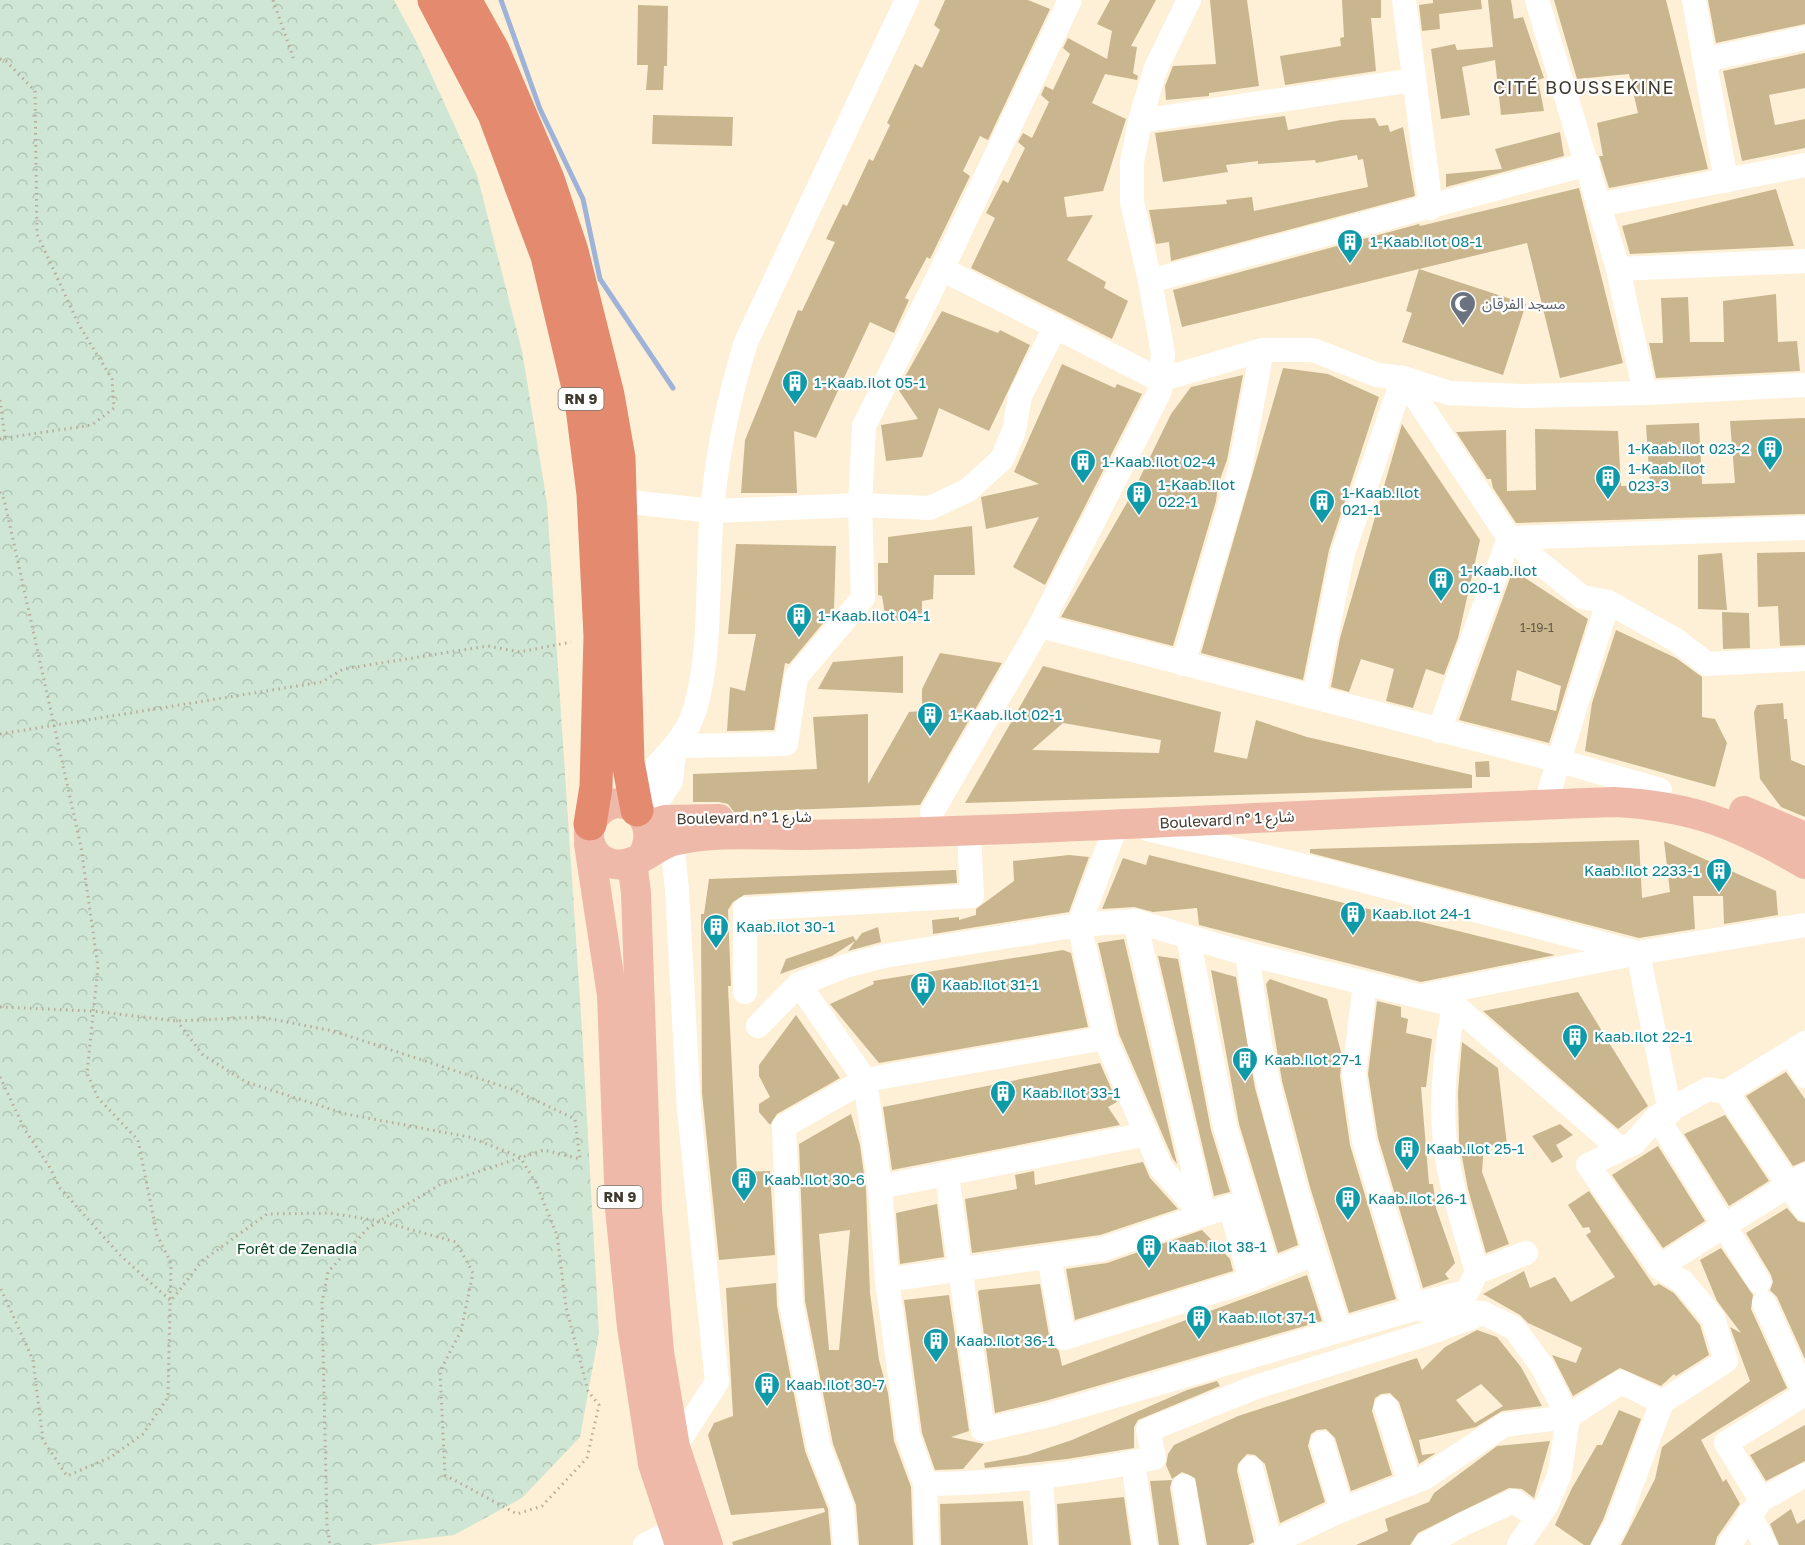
<svg xmlns="http://www.w3.org/2000/svg" width="1805" height="1545" viewBox="0 0 1805 1545" font-family="'Golos Text','Noto Sans Arabic',sans-serif">
	<style>
		.forest { fill: url(#forest-crowns) }
		.lines { fill: none; stroke-linecap: round; stroke-linejoin: round }
		.stream { stroke: #9fb2d8; stroke-width: 5 }
		.building { fill: #cab68e; fill-rule: evenodd }
		.path { stroke: #b7ac97; stroke-width: 3; stroke-dasharray: 1.5 4.5; stroke-linecap: butt }
		.minor { stroke: #fff; stroke-width: 24 }
		.major { stroke: #efb9a9; stroke-width: 30 }
		.highway { stroke: #e48a6f; stroke-width: 33 }
		.labels { text-anchor: middle; stroke-width: 4.5; stroke-linejoin: round; paint-order: stroke }
		.number-label { font-size: 12px; fill: #635946 }
		.shield { fill: #fefefe; stroke: #7a756c; stroke-width: 1.5 }
		.shield-label { font-size: 14px; font-weight: bold; fill: #413a2e }
		.culture-label { font-size: 15px; fill: #0d838f; stroke: #fefefe; text-anchor: start }
		.worship-label { font-size: 15px; fill: #5b616d; stroke: #fefefe; text-anchor: start }
		.street-label { font-size: 15px; fill: #413a2e; stroke: #fefefe }
		.park-label { font-size: 15px; fill: #034420; stroke: #fefefe }
		.quarter-label { font-size: 18px; letter-spacing: 1.5px; fill: #413a2e; stroke: #fefefe }
	</style>
	<defs>
		<pattern id="forest-crowns" width="20" height="18" patternUnits="userSpaceOnUse" patternTransform="scale(1.5)"><rect width="20" height="18" fill="#cee6d3"/><path d="M2 6a3 3 0 1 1 6 0M12 15a3 3 0 1 1 6 0" fill="none" stroke="#b2c6b5"/></pattern>
	</defs>
	<rect width="100%" height="100%" fill="#fdf0d6"/>
	<path class="forest" d="M0,0h394l22,41 61,134 45,176 25,152 35,527 17,303 -19,104 -58,61 -68,37 -82,10h-372z"/>
	<g class="lines">
		<path class="stream" d="M501,0l39,109 43,90 17,80 73,109"/>
	</g>
	<g class="building">
		<path d="M945,0h83l22,9 -62,131 -8,-4 -17,35 7,5 -40,83 -3,-2 -22,41 4,2 -15,33 -24,-11 -54,116 -22,-7 3,62h-56l4,-53 53,-130 4,1 33,-69 -9,-3 17,-35 4,2 22,-47 4,2 17,-36 -3,-2 28,-59 7,4 18,-38 -6,-5z"/>
		<path d="M1110,0h46l-25,46 6,1 -4,26 5,3 -1,4 -32,-6 -13,29 34,16 -23,72 -39,6 3,20 26,-2 -26,45 39,22 -2,6 24,13 -16,38 -141,-71 24,-50 -9,-5 17,-33 5,3 17,-35 -7,-6 5,-9 9,5 17,-36 -8,-7 4,-9 8,4 17,-36 -7,-6 5,-10 39,21 5,-28 -15,-7z"/>
		<path d="M1210,0h37l12,86 -50,7v3l-43,4 -1,-14 8,-20 43,-2z"/>
		<path d="M1342,0h39v18h-10l5,53 -91,14 -5,-29 61,-10 -1,-8 4,-1z"/>
		<path d="M1433,0h48l1,9 -43,5 1,15 -18,2 -3,-26 14,-2z"/>
		<path d="M1488,0h23l3,19 9,-2 21,61 -6,2 6,31 -43,4 -6,-55 -33,7 8,48 -29,4 -10,-70 24,-5 2,6 36,-3z"/>
		<path d="M1554,0h112l42,169 -99,19 -10,-32h4l-6,-33 41,-10 -9,-39 -52,5z"/>
		<path d="M1708,0h97v24l-89,19z"/>
		<path d="M638,5l30,1 -1,60h-3l-1,24h-17l2,-25h-11z"/>
		<path d="M1805,53v35l-36,7 6,30 30,-6v29l-63,13 -19,-90z"/>
		<path d="M653,115l80,2 -1,29 -80,-2z"/>
		<path d="M1285,116l3,14 53,-10 34,-2 4,8 9,-1 2,7 13,-5 12,69 -244,65 -2,-19 -13,2 -7,-34 78,-6 -1,-4 26,-3 2,14 114,-24 -5,-28 -5,1 -1,-5 -41,8 -1,-3 -57,4v-3l-32,4 2,7 -65,10 -8,-49z"/>
		<path d="M1560,132l4,24 -118,31v-13l56,-5 -7,-20z"/>
		<path d="M1579,188l44,175 -63,15 -33,-135 -108,26 107,35 -23,71 -101,-33 10,-29 -6,-2 13,-42 -237,58 -9,-37 246,-66 1,2z"/>
		<path d="M1776,189l18,57 -164,8 -8,-28z"/>
		<path d="M1776,294l2,48 19,-1 3,30 -144,7 -7,-35h14l-2,-45 27,-1 2,45h34l-1,-41z"/>
		<path d="M942,311l56,22 2,-3 30,15 -41,86 -50,-23 -17,49 -36,4 -5,-36 37,-6 -20,-30z"/>
		<path d="M1062,364l53,24 2,-4 25,10 -97,191 -32,-18 26,-50 -53,12 -5,-32 58,-13 -25,-12z"/>
		<path d="M1283,368l45,6 51,23 -50,153 -26,130 -102,-27z"/>
		<path d="M1243,375l-16,85 -9,25 -2,16 -43,145 -112,-29 71,-123 39,-80 20,-27z"/>
		<path d="M1805,418v96l-289,9 -23,-35 -2,-9h-4l-31,-47 50,-2 1,61 29,-1 -1,-61 83,2 3,55 29,-1 -4,-60 53,-2 3,61 33,-1 -5,-62z"/>
		<path d="M1402,424l78,116 -22,98 -14,37 -18,-6 -13,39 -27,-7 8,-32 -33,-10 -12,33 -18,-5 9,-49z"/>
		<path d="M972,526l3,49h-41l-1,24 -11,2v19l-36,1 -4,-25 -4,-1v-32h10v-26z"/>
		<path d="M736,544l100,2 -2,64 -45,54 -4,-1 -11,67 -47,1 3,-44 15,4 11,-57h-28z"/>
		<path d="M1805,552v93l-25,1 -2,-40 -20,1 -1,-54z"/>
		<path d="M1722,553l5,57 -29,-1v-54z"/>
		<path d="M1513,570l75,49 -39,124 -90,-23zM1517,670l44,16 -5,25 -45,-11z"/>
		<path d="M1722,612l27,1 1,35 -27,1z"/>
		<path d="M1616,630l60,28 26,19v40l13,2 12,24 -12,44 -130,-36 7,-48z"/>
		<path d="M940,653l62,10 -82,142 -186,7 -6,-8 -9,-2h-26v-28l124,-5 -4,-52 55,-3v70l41,-72 13,-1v-22z"/>
		<path d="M903,656v37l-85,-4 15,-27z"/>
		<path d="M1043,666l178,46 -7,40 33,7 9,-39 51,17 165,38v13l-507,15zM1063,723l98,17 -2,13 -127,-3z"/>
		<path d="M1783,703l1,16h3l4,41 14,6v51l-24,-10 -21,-28 -6,-67 3,-7z"/>
		<path d="M1489,761l1,16h-14l-1,-15z"/>
		<path d="M1639,840l3,58 28,-6 -6,-51 112,50 2,24 -54,9 -1,-28h-30l2,33 -56,9 -329,-85v-4z"/>
		<path d="M1069,855l20,2 -20,55 -136,22 -1,-14 27,-3v3l17,-5v-6l38,-28 -1,-20z"/>
		<path d="M1149,855l406,100 -134,27 -222,-57 -2,-17 -44,4 -19,-5 -32,2 21,-51 23,7z"/>
		<path d="M956,870l1,13 -213,12 -11,7 -5,8 3,76h-3l9,186 33,-1 5,84 -56,5 -17,-167 -1,-179h3l5,-35z"/>
		<path d="M878,927l3,15 -33,9 7,-10 -23,15 -52,18 6,-15 67,-23 3,5 6,-8z"/>
		<path d="M1124,939l53,225 -4,-5 -54,-125 -21,-91z"/>
		<path d="M1063,950l8,3 17,74 -209,36 -49,-59 44,-20 -1,-3z"/>
		<path d="M1158,956l20,3 33,171 19,62 -16,4z"/>
		<path d="M1211,970l25,7 19,111 43,157 -20,8 -39,-129z"/>
		<path d="M1270,979l57,20 15,57 -2,20 10,69 46,154 -47,14 -39,-126 -28,-106 -16,-97z"/>
		<path d="M1578,992l70,114 -30,23 -135,-118z"/>
		<path d="M1377,1001l24,6v10l7,2 -2,14 26,6 -6,48h-5l8,97h4l3,24 19,55 -10,11 4,5 -26,9 -45,-150 -10,-64z"/>
		<path d="M796,1015l44,63 -63,36 -7,11 -11,-13v-8l11,-7 -11,-21v-11z"/>
		<path d="M1462,1042l36,26 9,77h-23l-2,27 27,72 -23,9 -18,-64 -9,-48 -1,-49z"/>
		<path d="M1100,1063l17,39 -9,5 12,18 -228,45 -9,-63z"/>
		<path d="M1786,1072l19,27v62l-12,5 -47,-70z"/>
		<path d="M851,1114l9,31 6,44 4,104 9,67 9,33 6,48 17,46 2,58h-54l-3,-40 -23,-61 -28,-143 -6,-157zM850,1230l-11,120h-10l-10,-116z"/>
		<path d="M1725,1115l44,66 -40,25 -45,-72z"/>
		<path d="M1560,1124l13,11 -17,10 7,12 -11,6 -20,-27z"/>
		<path d="M1658,1146l47,75 -42,27 -51,-73z"/>
		<path d="M1143,1162l7,16 28,31 -78,26 -128,18 -7,-54 52,-10 -2,-14 19,-4 1,14z"/>
		<path d="M1589,1191l65,95 5,-2 15,9 26,32 9,30 -33,21 -2,-2 -13,12 -41,-18 -47,28 -21,-41 24,8 6,-15 -54,-25 -8,-8 -37,-21 41,-23 6,17 25,-11 16,25 44,-25 -29,-42 5,-3 -2,-5 -6,1 -15,-23z"/>
		<path d="M937,1204l7,53 -44,7 -4,-51z"/>
		<path d="M1787,1208l11,13 7,2v136l-28,-62 -7,-7 3,-8 -2,-7 -25,-42z"/>
		<path d="M1202,1230l28,29 3,12 -158,49 -9,-51 41,-6z"/>
		<path d="M1721,1248l32,47 -2,14 36,79 -86,52 22,42 3,-3 14,25 -23,33 -2,8h-94l34,-66 7,-32 88,-66 -20,-54 11,6 -24,-32 -17,-41z"/>
		<path d="M1307,1275l15,46 -277,80 -50,12 -17,-121 2,-2 60,-6 10,57 9,10 3,15z"/>
		<path d="M776,1283l1,23 28,145 23,58 3,36h-98l-1,-3 93,-30 -1,-4 -93,7 -23,-80 6,-12 19,-7 -7,-128z"/>
		<path d="M949,1295l20,136 -18,6 33,7 -21,25 -28,1 -13,-37 -18,-133z"/>
		<path d="M1477,1330l20,7 24,30 21,39 -40,5 -26,16 -57,13 3,15 14,-2 -17,11 -20,-62 -9,-9 -9,1 -6,4 -3,13 20,64 -41,16 -16,-53 -9,-9 -9,1 -6,4 -3,12 17,56 -45,21 -15,-59 -10,-9 -8,-1 -9,10 -1,7 17,71 -6,3h-41l-12,-67 -13,-6 -10,7 -6,-14 2,-11 6,-9 64,-29 179,-58 5,12 23,-23zM1481,1384l22,22 -28,17 -19,-23z"/>
		<path d="M1217,1381l3,5 -82,34 -4,7v21l-67,11 -82,9 -1,-5 43,-8 45,-15 115,-50z"/>
		<path d="M1619,1410l22,9 -38,101 -13,25h-6l-29,-20 17,-37 25,-43h5z"/>
		<path d="M1805,1425v36l-39,20 -16,-26z"/>
		<path d="M1550,1441l-16,57 -12,-9 -13,-1 -91,45 -8,12h-54l32,-14 -3,-12 44,-17 5,-9 63,-47z"/>
		<path d="M1172,1480l-2,8 9,57h-20l-9,-64z"/>
		<path d="M1124,1497l7,48h-72l-2,-41z"/>
		<path d="M1023,1501l5,44h-87l-1,-41z"/>
		<path d="M1791,1509l6,15 8,-5v26h-26l-9,-21z"/>
	</g>
	<g class="lines">
		<g class="path">
			<path d="M273,0l21,60"/>
			<path d="M0,59l6,2 29,30 2,143 42,91 33,54 2,29 -22,17 -87,13"/>
			<path d="M0,400l5,38 -5,1"/>
			<path d="M0,492l4,7 77,348 17,120 -11,106 11,25 40,42 19,95 14,28 -3,134 -25,37 -32,23 -44,19 -24,-36 -10,-80 -33,-73"/>
			<path d="M0,734l322,-52 21,-13 145,-23 32,6 51,-10"/>
			<path d="M0,1007l92,4 85,10 84,-4 72,14 181,59 61,29 5,40 -36,-9 -103,34 -73,44 -40,44 -6,31 5,221 3,21"/>
			<path d="M0,1077l25,53 24,36 11,22 60,67 51,46 31,-40 65,-47 62,-1 51,8 76,21 17,31 -12,58 -21,40 5,104 72,39 25,-8 45,-48 12,-53 -11,-14 -22,-84 -9,-72 -21,-52 -16,-26 -51,-20 -123,-23 -100,-32 -43,-27 -26,-34"/>
		</g>
		<g class="minor">
			<path d="M1404,0l27,208"/>
			<path d="M1537,0l81,269 27,124"/>
			<path d="M1694,0l32,181"/>
			<path d="M1705,60l100,-22"/>
			<path d="M1140,121l274,-41"/>
			<path d="M1598,205l207,-40"/>
			<path d="M942,269l218,111 102,-30h51l64,25 26,3 46,15 71,3 125,-3 160,-8"/>
			<path d="M1618,269l187,-8"/>
			<path d="M1150,281l438,-117"/>
			<path d="M1403,378l106,160 73,59 26,5 68,38 31,24 98,-5"/>
			<path d="M621,501l91,10 148,-6 70,3 38,-18 34,-31 12,-28 6,-35 36,-70"/>
			<path d="M1040,626l520,135 100,29"/>
			<path d="M1183,664l56,-190 23,-124"/>
			<path d="M1314,697l29,-144 60,-175"/>
			<path d="M1439,731l70,-193 296,-10"/>
			<path d="M675,746l111,-2 10,-67 67,-79 -3,-93 4,-79 78,-157 128,-269"/>
			<path d="M1550,789l58,-187"/>
			<path d="M629,802c17,-32 52,-53 64,-87 20,-57 13,-143 19,-204 5,-57 17,-114 34,-169l161,-342"/>
			<path d="M932,812l108,-186 120,-235 3,-38 -13,-72 -18,-79v-40l8,-41 15,-51 34,-70"/>
			<path d="M646,820l25,-39 4,-35"/>
			<path d="M1116,826l-37,99 26,113 56,130 42,47"/>
			<path d="M1147,829l187,44 304,80 32,159"/>
			<path d="M672,842l5,48 12,220 28,272 -42,65"/>
			<path d="M1135,921l68,290"/>
			<path d="M1247,954c5,31 8,63 14,95 19,95 48,189 79,281"/>
			<path d="M799,984l66,96 15,107 7,93 21,156 17,48 2,61"/>
			<path d="M1365,984l-11,90 10,67 50,168"/>
			<path d="M745,992v-83l227,-13 -3,-64"/>
			<path d="M1427,995l211,-42 167,-28"/>
			<path d="M1454,1005c-8,45 -14,92 -9,138 5,44 20,87 32,129"/>
			<path d="M758,1026l41,-42 46,-18 39,-10 195,-31 56,-4 112,33 207,51 166,144"/>
			<path d="M1791,1053l14,23"/>
			<path d="M1726,1092l79,117"/>
			<path d="M1657,1117l102,165"/>
			<path d="M947,1176l36,254 66,-15 365,-106 69,4 31,15 28,38 26,51 -8,56 -13,31 -28,41"/>
			<path d="M880,1187l267,-53"/>
			<path d="M1049,1257l15,81 187,-58"/>
			<path d="M1659,1267l146,-92"/>
			<path d="M1269,1272l45,-18"/>
			<path d="M887,1280l216,-31 127,-43 21,74 18,-8 -44,-145 -37,-190"/>
			<path d="M1425,1302l42,-10 10,-20 49,-19"/>
			<path d="M1764,1303l41,91"/>
			<path d="M1386,1407l24,77"/>
			<path d="M1322,1443l20,67"/>
			<path d="M1133,1462l12,83"/>
			<path d="M1251,1468l19,75"/>
			<path d="M1041,1478l4,67"/>
			<path d="M925,1484c78,0 153,-10 229,-26l-6,-28 108,-43 173,-54 46,-17"/>
			<path d="M1184,1486l9,59"/>
			<path d="M1761,1500l-35,-57 79,-49"/>
			<path d="M1749,1514l16,31"/>
			<path d="M645,1545l29,-15"/>
			<path d="M845,1545l-3,-39 -23,-58 -28,-145 -7,-177 81,-46 240,-42"/>
			<path d="M1267,1545l75,-35 82,-32 80,-53 64,-8 53,-35 41,20 64,-41 -13,-43 -30,-36 -24,-15 -71,-102 46,-22 23,-26 51,-28 18,3 79,-49"/>
			<path d="M1425,1545l38,-21 51,-23 24,17"/>
			<path d="M1604,1545l12,-19 46,-124"/>
			<path d="M1729,1545l32,-45 44,-25"/>
		</g>
		<g class="major">
			<path d="M1744,811l61,26"/>
			<path d="M648,826l17,-6 54,-1"/>
			<path d="M589,844l23,151 8,214 12,118 21,137 27,81"/>
			<path d="M641,858c25,-36 -19,-75 -45,-43 -15,18 -5,46 18,49 22,4 39,-17 59,-23 41,-10 88,-6 129,-6 271,-5 541,-23 812,-33 79,4 124,23 191,62"/>
			<path d="M632,862l4,31 11,316 12,143 16,95 33,98"/>
		</g>
		<g class="highway">
			<path d="M434,0l60,114 25,67 28,75 34,144 12,94 7,142 -4,151 -6,37"/>
			<path d="M465,0l28,50 55,129 24,72 36,144 11,63 9,304 9,48"/>
		</g>
	</g>
	<defs>
		<symbol id="building-pin" viewBox="-11 -11 22 30"><path d="M0 17L-7.5 6A9.5 9.5 0 1 1 7.5 6Z" fill="#0f9aa8" stroke="#fefefe"/><path d="M-4-6H4V6H1V3H-1V6H-4ZM-2.5-4.3h1.7v1.8h-1.7ZM.8-4.3h1.7v1.8H.8ZM-2.5-1h1.7V.8h-1.7ZM.8-1h1.7V.8H.8Z" fill="#fff"/></symbol>
		<symbol id="mosque-pin" viewBox="-11 -11 22 30"><path d="M0 17L-7.5 6A9.5 9.5 0 1 1 7.5 6Z" fill="#6b7280" stroke="#fefefe"/><path d="M3.5-4.9A6 6 0 1 0 3.5 4.9A5 5 0 1 1 3.5-4.9Z" fill="#fff"/></symbol>
	</defs>
	<g fill-rule="evenodd">
		<use href="#building-pin" x="1335" y="227" width="30" height="40"/>
		<use href="#mosque-pin" x="1448" y="289" width="30" height="40"/>
		<use href="#building-pin" x="780" y="368" width="30" height="40"/>
		<use href="#building-pin" x="1755" y="434" width="30" height="40"/>
		<use href="#building-pin" x="1068" y="447" width="30" height="40"/>
		<use href="#building-pin" x="1593" y="463" width="30" height="40"/>
		<use href="#building-pin" x="1124" y="479" width="30" height="40"/>
		<use href="#building-pin" x="1307" y="487" width="30" height="40"/>
		<use href="#building-pin" x="1426" y="565" width="30" height="40"/>
		<use href="#building-pin" x="784" y="601" width="30" height="40"/>
		<use href="#building-pin" x="915" y="700" width="30" height="40"/>
		<use href="#building-pin" x="1704" y="856" width="30" height="40"/>
		<use href="#building-pin" x="1338" y="899" width="30" height="40"/>
		<use href="#building-pin" x="701" y="912" width="30" height="40"/>
		<use href="#building-pin" x="908" y="970" width="30" height="40"/>
		<use href="#building-pin" x="1560" y="1022" width="30" height="40"/>
		<use href="#building-pin" x="1230" y="1045" width="30" height="40"/>
		<use href="#building-pin" x="988" y="1078" width="30" height="40"/>
		<use href="#building-pin" x="1392" y="1134" width="30" height="40"/>
		<use href="#building-pin" x="729" y="1165" width="30" height="40"/>
		<use href="#building-pin" x="1333" y="1184" width="30" height="40"/>
		<use href="#building-pin" x="1134" y="1232" width="30" height="40"/>
		<use href="#building-pin" x="1184" y="1303" width="30" height="40"/>
		<use href="#building-pin" x="921" y="1326" width="30" height="40"/>
		<use href="#building-pin" x="752" y="1370" width="30" height="40"/>
	</g>
	<g class="labels">
		<g class="number-label">
			<text x="1537" y="632">1-19-1</text>
		</g>
		<g class="shield">
			<rect x="558.5" y="388" width="45" height="22" rx="4.5"/>
			<rect x="597.5" y="1186" width="45" height="22" rx="4.5"/>
		</g>
		<g class="shield-label">
			<text x="581" y="404">RN 9</text>
			<text x="620" y="1202">RN 9</text>
		</g>
		<g class="culture-label">
			<text x="1370" y="247">1-Kaab.ilot 08-1</text>
			<text x="814" y="388">1-Kaab.ilot 05-1</text>
			<text x="1750" y="454" text-anchor="end">1-Kaab.ilot 023-2</text>
			<text x="1102" y="467">1-Kaab.ilot 02-4</text>
			<text x="1628" y="474">1-Kaab.ilot<tspan x="1628" dy="17">023-3</tspan></text>
			<text x="1158" y="490">1-Kaab.ilot<tspan x="1158" dy="17">022-1</tspan></text>
			<text x="1342" y="498">1-Kaab.ilot<tspan x="1342" dy="17">021-1</tspan></text>
			<text x="1460" y="576">1-Kaab.ilot<tspan x="1460" dy="17">020-1</tspan></text>
			<text x="818" y="621">1-Kaab.ilot 04-1</text>
			<text x="950" y="720">1-Kaab.ilot 02-1</text>
			<text x="1700" y="876" text-anchor="end">Kaab.ilot 2233-1</text>
			<text x="1372" y="919">Kaab.ilot 24-1</text>
			<text x="736" y="932">Kaab.ilot 30-1</text>
			<text x="942" y="990">Kaab.ilot 31-1</text>
			<text x="1594" y="1042">Kaab.ilot 22-1</text>
			<text x="1264" y="1065">Kaab.ilot 27-1</text>
			<text x="1022" y="1098">Kaab.ilot 33-1</text>
			<text x="1426" y="1154">Kaab.ilot 25-1</text>
			<text x="764" y="1185">Kaab.ilot 30-6</text>
			<text x="1368" y="1204">Kaab.ilot 26-1</text>
			<text x="1168" y="1252">Kaab.ilot 38-1</text>
			<text x="1218" y="1323">Kaab.ilot 37-1</text>
			<text x="956" y="1346">Kaab.ilot 36-1</text>
			<text x="786" y="1390">Kaab.ilot 30-7</text>
		</g>
		<g class="worship-label">
			<text x="1482" y="309">مسجد الفرقان</text>
		</g>
		<g class="street-label">
			<text transform="translate(744 818) rotate(-1)" y="5">Boulevard n° شارع 1</text>
			<text transform="translate(1227 820) rotate(-3)" y="5">Boulevard n° شارع 1</text>
		</g>
		<g class="park-label">
			<text x="297" y="1254">Forêt de Zenadia</text>
		</g>
		<g class="quarter-label">
			<text x="1584" y="94">CITÉ BOUSSEKINE</text>
		</g>
	</g>
</svg>
